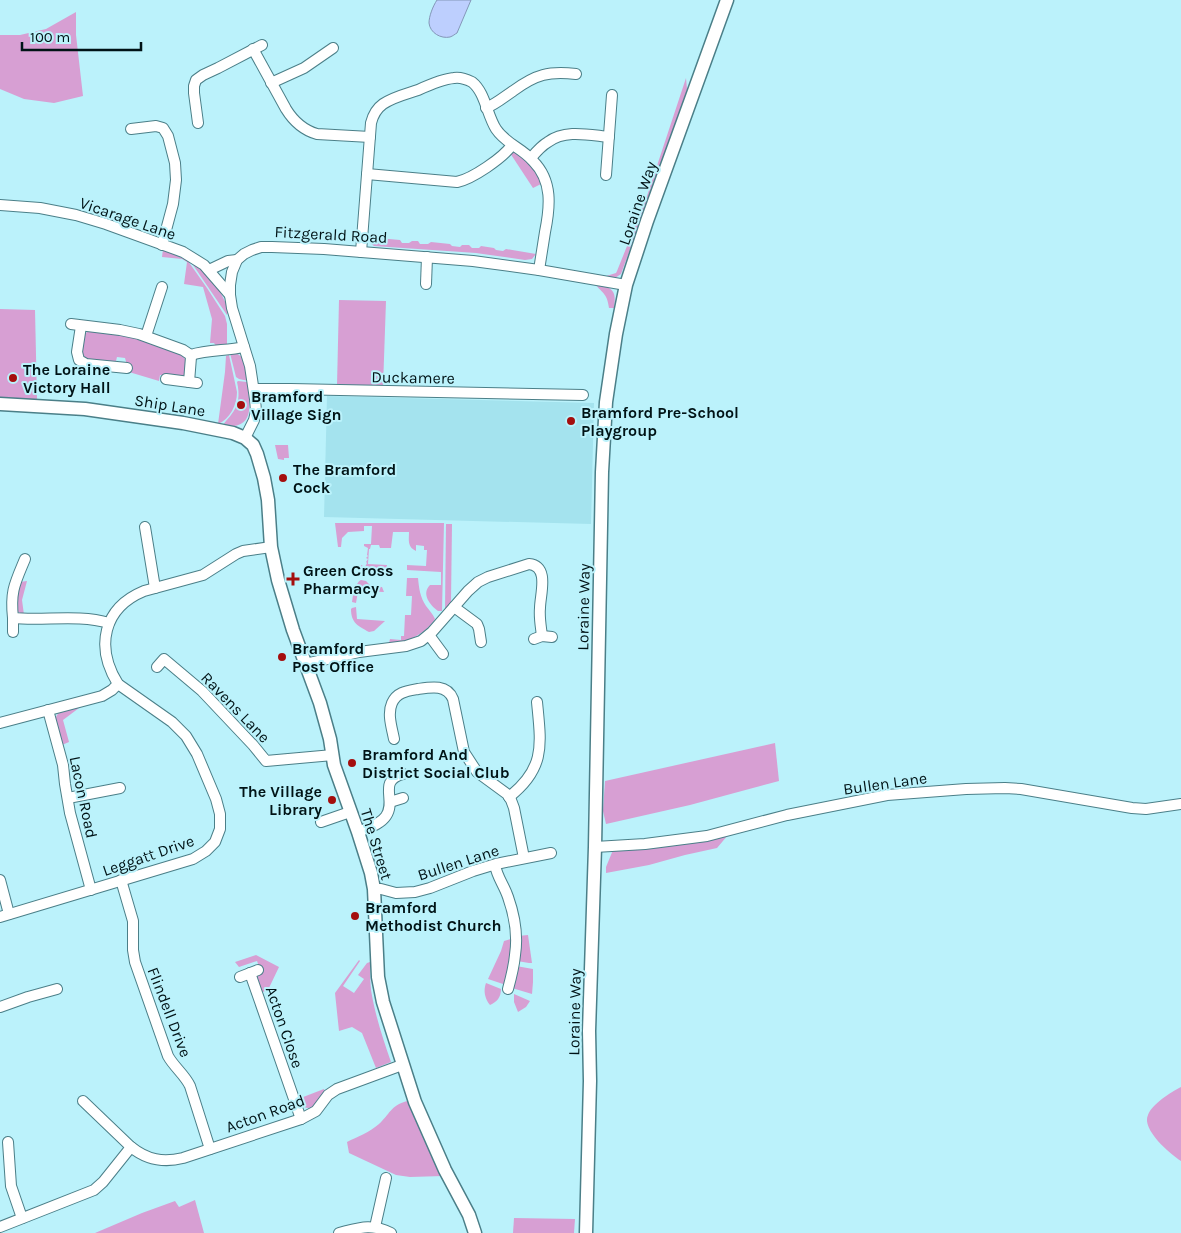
<svg xmlns="http://www.w3.org/2000/svg" width="1181" height="1233" viewBox="0 0 1181 1233" font-family="Karla,sans-serif">
	<style>
		.built { fill: #a4e3ee }
		.green { fill: #d79fd3 }
		.water { fill: #bdcffe; stroke: #8497b8 }
		.lines { fill: none; stroke-linecap: round; stroke-linejoin: round }
		.minor-casing { stroke: #4b7f88; stroke-width: 12 }
		.major-casing { stroke: #4b7f88; stroke-width: 15 }
		.minor { stroke: #fff; stroke-width: 10 }
		.major { stroke: #fff; stroke-width: 12 }
		.poi-dot { fill: #a40e0d; stroke: #bbf2fb; stroke-width: 2 }
		.labels { text-anchor: middle; stroke-width: 4; stroke-linejoin: round; paint-order: stroke }
		.street-label { font-size: 16px; fill: #001316; stroke: #bbf2fb }
		.poi-label { font-size: 16px; font-weight: bold; fill: #001316; stroke: #bbf2fb; text-anchor: start }
	</style>
	<rect width="100%" height="100%" fill="#bbf2fb"/>
	<path class="built" d="M327,396l267,7 -3,121 -267,-7z"/>
	<g class="green">
		<path d="M76,12v23l7,61 -29,7 -30,-4 -24,-10v-54h20l26,-6z"/>
		<path d="M686,78l1,11 -2,9 -64,176 -6,4 -12,-1 13,-4 1,-2 29,-72z"/>
		<path d="M514,152l14,8 15,23 -10,5 -23,-35z"/>
		<path d="M367,237l33,3 2,3h7l3,-2h6l2,3h8l3,-2 19,2 2,2 8,1 2,-2h7l3,3h7l2,-2 13,2 2,2 7,1 3,-2 30,5 -4,5 -7,1 -49,-7 -102,-7 -4,-3z"/>
		<path d="M163,249l25,12 19,27 18,28 2,8v21l-11,1 -2,-3h-4l2,-24 -9,-32 -19,-3 3,-22 -5,-3 -20,-2z"/>
		<path d="M191,262l17,11 9,12 12,25 -2,5z"/>
		<path d="M595,284c17,3 22,6 19,24h-5c-2,-15 -6,-14 -14,-24z"/>
		<path d="M339,300l47,1 -3,86 -46,-2z"/>
		<path d="M0,309l35,1 2,90 -37,-3z"/>
		<path d="M89,330l44,6 48,19c8,5 5,12 4,20 -7,4 -17,1 -25,0l-1,6 -30,-9 -4,-14 -8,-1 -1,4 -2,2 -25,-3 -4,-2 -3,-5v-16z"/>
		<path d="M230,353h6l6,4 7,24 -10,-2 -3,-2z"/>
		<path d="M229,355l8,37c0,13 -7,27 -19,32l7,-52 1,-16z"/>
		<path d="M238,381l9,1c3,22 9,48 -24,44 2,-5 5,-7 8,-11 8,-10 9,-20 6,-33z"/>
		<path d="M275,445h13l1,13h-5v2l-6,-1z"/>
		<path d="M335,523h109l-2,88h-4c-8,-6 -17,-17 -8,-26h11v-13l-34,-2v-5l19,1 1,-16h-3v-4l-8,-1v6c-9,-4 -7,-11 -7,-19h-16l-2,16h-11l-1,-3h-8l-1,4h-1l-1,15 19,1 -1,9c-10,-7 -9,-6 -21,-3l-4,-3v-3l4,2 2,-4 -1,-1 2,-3 -2,-1 2,-2 -1,-1 1,-7 -4,-2v-2h7l1,-18h-8v5l-16,1 -6,6 -1,9h-3z"/>
		<path d="M446,524h6l-1,78 -6,7z"/>
		<path d="M407,578h11c1,10 2,19 8,28 3,4 7,8 9,13 -9,14 -28,25 -46,24l1,-4 11,1v-4h3l1,-21h6l1,-19h-6z"/>
		<path d="M361,580l5,1 5,5 11,1 2,5 -26,-1 -2,12 -4,-1 2,-14c3,-2 3,-6 7,-8z"/>
		<path d="M27,581l-5,19 2,15 -8,-4 1,-25 3,-4z"/>
		<path d="M356,607l1,12 28,2 -11,10 -5,1c-11,-6 -18,-9 -18,-23l1,-1z"/>
		<path d="M78,707l1,1 -16,12 6,22 -7,3c-3,-10 -13,-29 0,-34 5,-2 11,-3 16,-4z"/>
		<path d="M775,743l4,38 -89,24 -84,19 -3,-13 2,-30z"/>
		<path d="M728,835l-11,13 -32,7 -36,10 -43,8v-6l7,-17 74,-6z"/>
		<path d="M528,935l4,28h-3l-12,-2 1,-25z"/>
		<path d="M514,938l-8,47 -18,-6 13,-28 3,-10z"/>
		<path d="M256,955l23,12 -11,23 -8,3 -4,-17 5,-4 -4,-11 -18,6 -4,-5z"/>
		<path d="M359,960l1,1 -17,25 11,7 10,-14 -6,-4 9,-12 3,-1c0,9 0,19 1,28 4,25 12,49 20,72l-15,6 -14,-35 -10,-6 -13,4 -4,-38z"/>
		<path d="M516,966l17,3v13l-1,12 -20,-6z"/>
		<path d="M486,983l15,6c0,8 -4,13 -11,16 -5,-6 -7,-14 -4,-22z"/>
		<path d="M514,994l16,7 -4,6 -8,5 -4,-10z"/>
		<path d="M1181,1087v74c-11,-7 -40,-32 -33,-46 4,-11 23,-23 33,-28z"/>
		<path d="M324,1089l1,3 -12,15c-8,3 -12,-1 -15,-8z"/>
		<path d="M407,1101l3,1 33,74 -33,1 -14,-2 -47,-22 -2,-11c10,-5 23,-10 32,-18 11,-10 11,-18 28,-23z"/>
		<path d="M195,1200l9,33h-109l47,-20 33,-12 4,6z"/>
		<path d="M514,1218l61,1 -1,14h-61z"/>
	</g>
	<path class="water" d="M437,0h34l-14,33c-2,1 -4,3 -7,4 -9,2 -20,-4 -21,-14 0,-7 4,-17 8,-23z"/>
	<g class="lines">
		<defs>
			<g id="minor">
				<path d="M253,49l33,60c8,13 17,21 31,25l53,3"/>
				<path d="M271,83l33,-15 29,-20"/>
				<path d="M486,108c10,-4 18,-11 27,-17 23,-17 36,-20 63,-17"/>
				<path d="M198,123l-4,-30v-7l2,-6 7,-5 15,-7 44,-23"/>
				<path d="M131,129l25,-3 7,2 5,8 7,27 1,17 -3,24 -11,41"/>
				<path d="M531,158c5,-6 10,-12 17,-16 17,-13 41,-7 61,-5"/>
				<path d="M367,174l90,8c15,-3 46,-24 55,-37"/>
				<path d="M606,175l6,-80"/>
				<path d="M0,205l40,3 36,7 30,9 77,28 21,13 26,30"/>
				<path d="M361,252l10,-129c2,-8 5,-14 12,-19 10,-7 23,-10 35,-14 11,-5 24,-11 36,-12 6,-1 12,1 18,4 13,10 15,33 24,47 10,15 26,19 37,32 20,20 17,46 12,71 -2,13 -4,25 -6,38"/>
				<path d="M209,270l19,-9 9,-1"/>
				<path d="M426,284l1,-27"/>
				<path d="M71,324l49,6 19,4 44,16 6,4 2,3 -2,25"/>
				<path d="M81,326l-4,26 2,8 7,4 41,4"/>
				<path d="M146,336l16,-49"/>
				<path d="M191,355c17,-6 36,-4 53,-8"/>
				<path d="M166,379l31,4"/>
				<path d="M254,389h37l292,6"/>
				<path d="M245,438l9,-18 2,-9 -1,-12 -5,-33 -18,-58 -2,-13v-10l2,-13 5,-12 7,-6 8,-4 9,-3h11l52,2 149,12 66,9 87,15"/>
				<path d="M145,527l10,61"/>
				<path d="M25,559c-10,24 -15,32 -12,59 32,3 65,-4 96,5"/>
				<path d="M454,607l23,17 2,5 2,13"/>
				<path d="M13,632v-14"/>
				<path d="M429,635l14,19"/>
				<path d="M534,639l8,-3 10,1"/>
				<path d="M305,664l54,-12 47,-6 15,-5 11,-9 36,-41 10,-9 10,-5 41,-13c21,2 11,31 11,44 -1,10 1,19 2,28"/>
				<path d="M157,667l7,-8 38,32 51,54 13,16 67,-6"/>
				<path d="M48,710l15,55 2,19 5,29 21,77"/>
				<path d="M0,723l102,-27 10,-6 6,-6"/>
				<path d="M394,739c-2,-11 -7,-25 -2,-36 5,-11 15,-12 26,-14 13,-2 29,-5 35,10l11,53 13,20 30,22 4,6 3,8 10,50"/>
				<path d="M509,797c37,-29 32,-53 28,-95"/>
				<path d="M68,798l52,-10"/>
				<path d="M390,802l13,-4"/>
				<path d="M321,822l29,-10"/>
				<path d="M358,832c9,-4 22,-7 28,-16 11,-16 -9,-35 17,-42"/>
				<path d="M595,847l50,-3 62,-8 80,-21 100,-20 79,-6 39,-1 16,1 111,19 14,1 35,-5"/>
				<path d="M495,865c2,12 9,20 13,32 6,17 10,39 7,58 -1,11 -4,23 -7,34"/>
				<path d="M0,880l9,34"/>
				<path d="M121,880l12,41v29l2,12 33,94c6,11 17,19 22,30l20,63"/>
				<path d="M374,889h7l15,4 19,-1 15,-4 43,-17 23,-7 55,-11"/>
				<path d="M0,917l193,-58 13,-8 9,-9 5,-13v-15l-4,-15 -19,-45 -11,-18 -14,-14 -54,-38c-23,-37 -15,-76 26,-93l59,-16 33,-21 7,-3 28,-4"/>
				<path d="M250,973l51,146"/>
				<path d="M240,977l18,-7"/>
				<path d="M0,1007l28,-10 29,-8"/>
				<path d="M83,1101l48,46"/>
				<path d="M8,1142l3,44 11,32"/>
				<path d="M0,1227l94,-37 9,-8 28,-35c16,13 32,16 52,11l118,-39 15,-8 12,-16 9,-6 65,-24"/>
				<path d="M375,1227l11,-49"/>
				<path d="M339,1233c20,-5 32,-10 52,0"/>
			</g>
			<g id="major">
				<path d="M0,404l85,5 98,14 50,10 12,5 8,7 4,9 7,24 4,22 3,47 7,33 15,50 27,73 10,36 4,26 24,67 13,41 3,16 4,88 5,25 32,100 30,68 24,45 6,18"/>
				<path d="M586,1233l4,-152 -1,-50 6,-184 7,-375 4,-70 10,-68 10,-49 21,-64 80,-221"/>
			</g>
		</defs>
		<use href="#minor" class="minor-casing"/>
		<use href="#major" class="major-casing"/>
		<use href="#minor" class="minor"/>
		<use href="#major" class="major"/>
	</g>
	<g class="poi-dot">
		<circle cx="13" cy="378" r="5"/>
		<circle cx="241" cy="405" r="5"/>
		<circle cx="571" cy="421" r="5"/>
		<circle cx="283" cy="478" r="5"/>
		<path d="M290.5 571.5h5v5h5v5h-5v5h-5v-5h-5v-5h5z"/>
		<circle cx="282" cy="657" r="5"/>
		<circle cx="352" cy="763" r="5"/>
		<circle cx="332" cy="800" r="5"/>
		<circle cx="355" cy="916" r="5"/>
	</g>
	<g class="labels">
		<g class="street-label">
			<text transform="translate(637 203) rotate(-71)" y="6">Loraine Way</text>
			<text transform="translate(128 218) rotate(19)" y="6">Vicarage Lane</text>
			<text transform="translate(331 234) rotate(3)" y="6">Fitzgerald Road</text>
			<text transform="translate(413 377) rotate(1)" y="6">Duckamere</text>
			<text transform="translate(170 405) rotate(9)" y="6">Ship Lane</text>
			<text transform="translate(583 607) rotate(-89)" y="6">Loraine Way</text>
			<text transform="translate(236 707) rotate(46)" y="6">Ravens Lane</text>
			<text transform="translate(885 783) rotate(-8)" y="6">Bullen Lane</text>
			<text transform="translate(84 797) rotate(78)" y="6">Lacon Road</text>
			<text transform="translate(377 844) rotate(73)" y="6">The Street</text>
			<text transform="translate(148 855) rotate(-19)" y="6">Leggatt Drive</text>
			<text transform="translate(458 862) rotate(-18)" y="6">Bullen Lane</text>
			<text transform="translate(170 1012) rotate(69)" y="6">Flindell Drive</text>
			<text transform="translate(574 1012) rotate(-89)" y="6">Loraine Way</text>
			<text transform="translate(285 1027) rotate(71)" y="6">Acton Close</text>
			<text transform="translate(265 1113) rotate(-20)" y="6">Acton Road</text>
		</g>
		<g class="poi-label">
			<text x="23" y="375">The Loraine<tspan x="23" dy="18">Victory Hall</tspan></text>
			<text x="251" y="402">Bramford<tspan x="251" dy="18">Village Sign</tspan></text>
			<text x="581" y="418">Bramford Pre-School<tspan x="581" dy="18">Playgroup</tspan></text>
			<text x="293" y="475">The Bramford<tspan x="293" dy="18">Cock</tspan></text>
			<text x="303" y="576">Green Cross<tspan x="303" dy="18">Pharmacy</tspan></text>
			<text x="292" y="654">Bramford<tspan x="292" dy="18">Post Office</tspan></text>
			<text x="362" y="760">Bramford And<tspan x="362" dy="18">District Social Club</tspan></text>
			<text x="322" y="797" text-anchor="end">The Village<tspan x="322" dy="18">Library</tspan></text>
			<text x="365" y="913">Bramford<tspan x="365" dy="18">Methodist Church</tspan></text>
		</g>
	</g>
	<path d="M22 42v8h119v-8" fill="none" stroke="#001316" stroke-width="2.5"/>
	<text x="30" y="42" font-size="15" fill="#001316" stroke="#bbf2fb" stroke-width="4" paint-order="stroke">100 m</text>
</svg>
